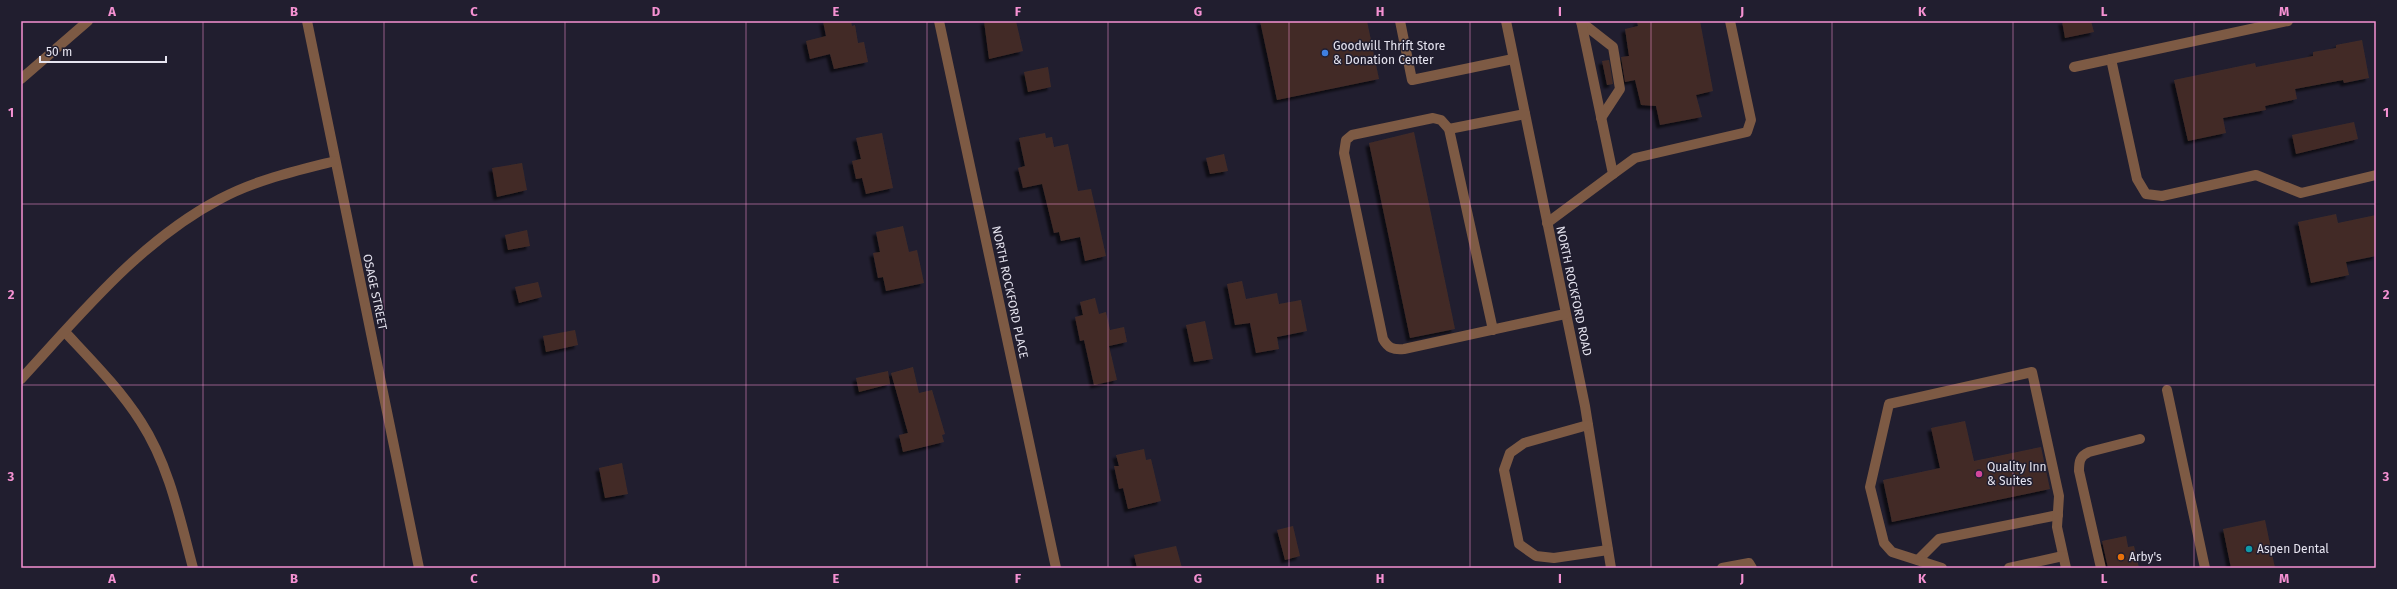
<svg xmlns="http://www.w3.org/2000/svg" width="2397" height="589" viewBox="0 0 2397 589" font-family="'Fira Sans',sans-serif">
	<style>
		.building { fill: #422c28; filter: url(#shadow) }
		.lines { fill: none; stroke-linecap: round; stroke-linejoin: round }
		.minor { stroke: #7d5a44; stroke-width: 10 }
		.grid { fill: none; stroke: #f591d2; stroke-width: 1; stroke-opacity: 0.55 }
		.shop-dot { fill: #3f7fe0; stroke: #211e2f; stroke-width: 1.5 }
		.hotel-dot { fill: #d1479c; stroke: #211e2f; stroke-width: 1.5 }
		.culture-dot { fill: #0f9aa8; stroke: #211e2f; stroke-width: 1.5 }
		.food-dot { fill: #e8710a; stroke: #211e2f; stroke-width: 1.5 }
		.labels { text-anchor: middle; stroke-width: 3; stroke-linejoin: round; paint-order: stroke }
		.poi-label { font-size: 12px; fill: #e6e4f0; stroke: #211e2f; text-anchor: start }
		.street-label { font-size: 12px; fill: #e6e4f0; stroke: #211e2f }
		.neatline { fill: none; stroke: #f591d2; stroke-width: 1.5 }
		.grid-label { font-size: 13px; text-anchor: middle; font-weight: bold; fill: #f591d2 }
	</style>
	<defs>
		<filter id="shadow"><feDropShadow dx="-3.5" dy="3.5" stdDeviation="1" flood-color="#0009"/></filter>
	</defs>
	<rect width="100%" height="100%" fill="#211e2f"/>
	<g class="building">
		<path d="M823,21h28l1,5 3,-1 3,18 6,-1 4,20 -34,7 -4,-15 -20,5 -4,-18 20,-5z"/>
		<path d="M984,21h32l7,30 -34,8z"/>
		<path d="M1260,21h107l12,58 -102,21z"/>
		<path d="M1637,21h63l13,70 -17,4 6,22 -42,8 -4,-19 -15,-1 -6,-25 -10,2 -4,-25 8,-1 -4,-27 13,-3z"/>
		<path d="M2062,21h29l3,11 -29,6z"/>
		<path d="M2362,40l7,38 -25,5 -1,-3 -48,9 2,10 -32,7 1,4 -43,8 3,15 -38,8 -14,-61 81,-17 1,4 57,-11v-4l23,-4v-3z"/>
		<path d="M1609,60l4,24 -6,1 -5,-24z"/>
		<path d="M1048,67l3,20 -23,5 -4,-20z"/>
		<path d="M2354,122l4,17 -62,15 -4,-19z"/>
		<path d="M1414,132l41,197 -45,9 -41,-195z"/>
		<path d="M882,133l11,55 -27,6 -4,-16 -6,1 -4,-18 9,-2 -5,-21z"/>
		<path d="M1045,133l1,5 6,-1 2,10 14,-3 10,47 13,-2 15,67 -21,5 -5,-24 -19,4 -2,-9 -5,1 -12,-49 -19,4 -5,-20 7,-2 -6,-28z"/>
		<path d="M1224,154l4,17 -18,3 -4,-16z"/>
		<path d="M522,163l5,27 -30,7 -5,-29z"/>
		<path d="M2336,214l2,9 38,-8v41l-30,6 3,13 -38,8 -13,-61z"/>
		<path d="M903,226l6,26 8,-2 7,33 -38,8 -3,-14 -5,1 -5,-25 7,-1 -4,-20z"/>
		<path d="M527,230l3,16 -22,4 -3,-15z"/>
		<path d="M1242,281l4,18 31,-6 2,11 22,-4 6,31 -30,6 2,12 -23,4 -6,-30 -15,2 -8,-41z"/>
		<path d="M538,282l4,15 -23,6 -4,-16z"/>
		<path d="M1095,298l4,16 7,-2 4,18 14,-3 3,15 -18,4 8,34 -23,5 -10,-45 -4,1 -5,-24 8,-2 -3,-13z"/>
		<path d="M1205,321l8,38 -19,3 -8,-37z"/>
		<path d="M575,330l3,15 -32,7 -3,-16z"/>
		<path d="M913,367l6,26 13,-3 13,44 -3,1 2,7 -41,10 -4,-17 9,-2 -17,-60z"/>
		<path d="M888,371l2,13 -31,8 -3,-14z"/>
		<path d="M1965,421l9,40 67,-14 9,42 -158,33 -9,-42 57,-12 -9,-40z"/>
		<path d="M1144,449l2,11 5,-1 10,42 -33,8 -5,-21 -4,1 -5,-23h5l-3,-11z"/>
		<path d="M622,463l6,31 -23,4 -6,-30z"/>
		<path d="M2265,520l10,48h-44l-8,-39z"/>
		<path d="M1293,526l7,30 -15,4 -8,-30z"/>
		<path d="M2126,536l2,11 6,-1 5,22h-31l-6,-27z"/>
		<path d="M1176,546l6,22h-45l-3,-13z"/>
	</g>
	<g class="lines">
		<g class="minor">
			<path d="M307,21l112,547"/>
			<path d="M939,21l117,547"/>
			<path d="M1400,21l12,59 101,-21"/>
			<path d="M1506,21l79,385 26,162"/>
			<path d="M1581,22l32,25 7,42 -19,29"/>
			<path d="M2111,59l26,120 9,15 16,2 94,-21 45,18 75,-18"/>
			<path d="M2074,67l214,-46"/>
			<path d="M21,79l67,-58"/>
			<path d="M1449,129l76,-15"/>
			<path d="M1613,174l22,-16 112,-26 4,-12 -21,-99"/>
			<path d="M1547,223l66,-49 -32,-153"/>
			<path d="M1493,330l-44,-201 -8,-9 -8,-2 -81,17 -6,5 -2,13 39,186c5,9 10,11 21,10l161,-35"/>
			<path d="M65,332c27,29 55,57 76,90 28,43 39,97 52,146"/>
			<path d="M21,379c60,-65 119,-138 199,-180 35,-19 76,-28 115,-38"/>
			<path d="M2167,390l38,178"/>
			<path d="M1588,425l-64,18 -14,10 -6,17 15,74 17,12 18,2 54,-8"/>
			<path d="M1918,560l21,-21 119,-24"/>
			<path d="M1722,568l27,-5 3,5"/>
			<path d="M1942,568l-50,-16 -8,-9 -14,-56 19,-83 143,-32 27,124 -2,31 9,41"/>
			<path d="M2009,568l54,-12"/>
			<path d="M2101,568l-22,-97c0,-10 1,-15 10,-19l51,-13"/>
		</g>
	</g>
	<path class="grid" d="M203,21v547M384,21v547M565,21v547M746,21v547M927,21v547M1108,21v547M1289,21v547M1470,21v547M1651,21v547M1832,21v547M2013,21v547M2194,21v547M21,204h2355M21,385h2355"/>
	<circle class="shop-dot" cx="1325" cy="53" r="4"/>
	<circle class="hotel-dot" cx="1979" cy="474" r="4"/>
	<circle class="culture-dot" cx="2249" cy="549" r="4"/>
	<circle class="food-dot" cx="2121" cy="557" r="4"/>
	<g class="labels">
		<g class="poi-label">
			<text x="1333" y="50">Goodwill Thrift Store<tspan x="1333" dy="14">&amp; Donation Center</tspan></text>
			<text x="1987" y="471">Quality Inn<tspan x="1987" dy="14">&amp; Suites</tspan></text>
			<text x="2257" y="553">Aspen Dental</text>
			<text x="2129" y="561">Arby's</text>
		</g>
		<g class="street-label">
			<text transform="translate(1574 291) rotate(78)" y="4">NORTH ROCKFORD ROAD</text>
			<text transform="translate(375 292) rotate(78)" y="4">OSAGE STREET</text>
			<text transform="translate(1010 292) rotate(78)" y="4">NORTH ROCKFORD PLACE</text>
		</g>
	</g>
	<rect width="2397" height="589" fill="none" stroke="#211e2f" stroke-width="44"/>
	<path d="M40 56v6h126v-6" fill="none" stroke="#e6e4f0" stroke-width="2"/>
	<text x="46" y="56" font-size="12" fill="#e6e4f0" stroke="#211e2f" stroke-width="3" paint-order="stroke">50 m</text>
	<rect x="22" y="22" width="2353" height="545" class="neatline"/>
	<g class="grid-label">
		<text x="112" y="16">A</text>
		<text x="294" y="16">B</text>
		<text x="474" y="16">C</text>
		<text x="656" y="16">D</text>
		<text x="836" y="16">E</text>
		<text x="1018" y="16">F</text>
		<text x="1198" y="16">G</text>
		<text x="1380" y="16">H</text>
		<text x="1560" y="16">I</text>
		<text x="1742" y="16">J</text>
		<text x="1922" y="16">K</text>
		<text x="2104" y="16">L</text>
		<text x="2284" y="16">M</text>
		<text x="11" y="117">1</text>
		<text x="2386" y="117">1</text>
		<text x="11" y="299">2</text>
		<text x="2386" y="299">2</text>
		<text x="11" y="481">3</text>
		<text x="2386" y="481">3</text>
		<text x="112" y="583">A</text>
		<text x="294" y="583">B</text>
		<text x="474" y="583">C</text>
		<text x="656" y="583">D</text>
		<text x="836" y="583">E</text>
		<text x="1018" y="583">F</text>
		<text x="1198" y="583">G</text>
		<text x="1380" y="583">H</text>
		<text x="1560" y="583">I</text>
		<text x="1742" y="583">J</text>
		<text x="1922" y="583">K</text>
		<text x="2104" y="583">L</text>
		<text x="2284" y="583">M</text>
	</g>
</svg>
